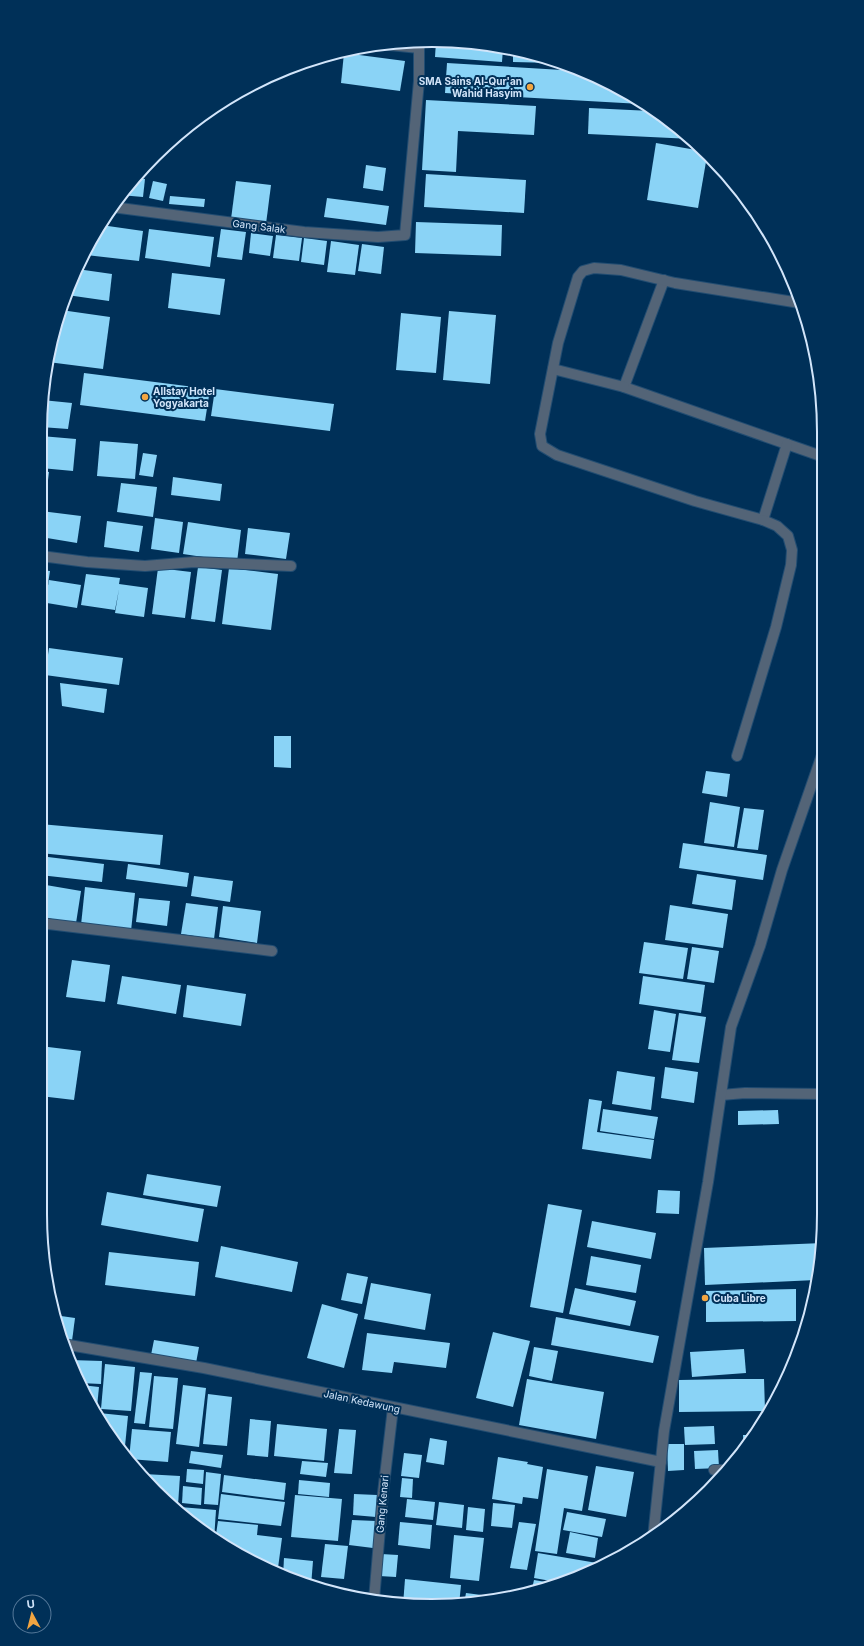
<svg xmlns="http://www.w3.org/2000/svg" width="864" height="1646" viewBox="0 0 864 1646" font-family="Inter,sans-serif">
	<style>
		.building { fill: #8ad3f6 }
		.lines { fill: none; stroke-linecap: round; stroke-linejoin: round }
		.street-casing { stroke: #224d72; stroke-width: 12 }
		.street { stroke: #536477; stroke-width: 10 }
		.poi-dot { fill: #f2a541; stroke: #003058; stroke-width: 1.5 }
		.labels { text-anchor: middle; stroke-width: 4; stroke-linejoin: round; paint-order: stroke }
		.poi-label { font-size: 10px; font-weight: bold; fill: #d2e5fa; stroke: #003058; text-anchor: start }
		.street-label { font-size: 10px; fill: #d2e5fa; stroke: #003058 }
		.rim { fill: none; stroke: #d2e5fa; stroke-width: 2 }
	</style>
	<rect width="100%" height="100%" fill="#003058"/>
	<g class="building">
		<path d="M458,41l45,7 -1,14 -67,-5 1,-15z"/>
		<path d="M513,50l21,3 20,8v2l-41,-1z"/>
		<path d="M344,53l61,8 -5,30 -59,-8z"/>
		<path d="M447,63l132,8 27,10 35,23 -196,-11z"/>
		<path d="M426,100l110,6 -2,29 -76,-4 -2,41 -34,-2z"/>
		<path d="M589,108l62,3 41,28 -104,-5z"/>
		<path d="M656,143l46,8 5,5 -9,52 -51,-8z"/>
		<path d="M366,165l20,3 -3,23 -20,-3z"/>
		<path d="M426,174l100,6 -2,33 -100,-6z"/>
		<path d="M135,178l10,1 -2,18 -23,-2z"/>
		<path d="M153,181l14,3 -4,17 -14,-3z"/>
		<path d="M236,181l35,4 -5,39 -35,-5z"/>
		<path d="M170,196l35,3 -1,8 -35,-3z"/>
		<path d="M327,198l62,8 -3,19 -62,-8z"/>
		<path d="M416,222l86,3 -1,31 -86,-3z"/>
		<path d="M101,225l42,6 -4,30 -53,-6 1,-7z"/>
		<path d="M149,229l65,8 -4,30 -65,-9z"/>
		<path d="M221,229l25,3 -4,28 -25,-3z"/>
		<path d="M251,233l22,3 -3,20 -21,-3z"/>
		<path d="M276,235l26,3 -3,23 -26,-3z"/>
		<path d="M304,238l23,3 -3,24 -23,-3z"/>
		<path d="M331,241l28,4 -4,30 -28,-3z"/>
		<path d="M362,244l22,3 -3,27 -23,-3z"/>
		<path d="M77,269l35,5 -3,27 -42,-6z"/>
		<path d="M172,273l53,6 -5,36 -52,-7z"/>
		<path d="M61,310l49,7 -7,52 -55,-7 5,-32z"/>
		<path d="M449,311l47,4 -6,69 -47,-4z"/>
		<path d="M401,313l40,4 -5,56 -40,-3z"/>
		<path d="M84,373l126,16 -5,32 -125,-16z"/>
		<path d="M215,389l119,15 -4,27 -119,-15z"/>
		<path d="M42,400l30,3 -4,26 -27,-2z"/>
		<path d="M41,436l35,3 -3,32 -32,-3z"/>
		<path d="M100,441l38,3 -3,35 -38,-3z"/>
		<path d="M143,453l14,2 -4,22 -14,-2z"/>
		<path d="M41,471l8,1 -4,32 -4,-1z"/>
		<path d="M173,477l49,7 -2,17 -49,-6z"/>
		<path d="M121,483l36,4 -4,30 -36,-5z"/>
		<path d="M41,511l40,5 -4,27 -36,-6z"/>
		<path d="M155,518l28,4 -4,31 -28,-4z"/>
		<path d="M107,521l36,5 -4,26 -35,-5z"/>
		<path d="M188,522l53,8 -4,32 -54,-8z"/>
		<path d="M248,528l42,5 -4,26 -41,-5z"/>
		<path d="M198,567l24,3 -7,52 -24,-3z"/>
		<path d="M158,568l33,4 -6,46 -33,-4z"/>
		<path d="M229,568l49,6 -7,56 -49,-6z"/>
		<path d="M41,570l9,1 -4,26 3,-17 32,5 -4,23 -36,-6z"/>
		<path d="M86,574l34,4 -1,6 29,4 -4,29 -29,-4 4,-24 -4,21 -34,-5z"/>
		<path d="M49,648l74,10 -4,27 -74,-10z"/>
		<path d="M60,683l47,6 -3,24 -42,-7z"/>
		<path d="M274,736h17v32l-17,-1z"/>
		<path d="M706,771l24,3 -3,23 -25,-4z"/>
		<path d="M710,802l30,5 -6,40 -30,-4z"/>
		<path d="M744,808l20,2 -6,40 -21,-2z"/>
		<path d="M40,824l123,11 -3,30 -120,-12z"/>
		<path d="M683,843l84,12 -4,25 -84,-12z"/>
		<path d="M40,856l64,8 -2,18 -62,-7z"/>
		<path d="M128,864l61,9 -2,14 -61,-8z"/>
		<path d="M697,874l39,6 -4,30 -40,-6z"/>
		<path d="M194,876l39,5 -3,21 -39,-6z"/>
		<path d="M40,884l41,7 -5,32 -36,-6z"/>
		<path d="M85,887l50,6 -4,38 -50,-6z"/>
		<path d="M139,898l31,3 -3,25 -31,-4z"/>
		<path d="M186,903l32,4 -4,32 -33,-5z"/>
		<path d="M670,905l58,9 -5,34 -58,-8z"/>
		<path d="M223,906l38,5 -4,32 -38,-6z"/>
		<path d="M644,942l44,6 -5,31 -44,-6z"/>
		<path d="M692,947l27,4 -5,32 -27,-4z"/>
		<path d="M72,960l38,5 -5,37 -39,-5z"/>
		<path d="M122,976l59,9 -5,29 -59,-10z"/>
		<path d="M643,976l62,9 -4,28 -62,-9z"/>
		<path d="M187,985l59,9 -5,32 -58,-9z"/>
		<path d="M654,1010l22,4 -6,38 -22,-3z"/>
		<path d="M679,1013l27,4 -7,46 -27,-3z"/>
		<path d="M40,1046l41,5 -7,49 -34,-4z"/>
		<path d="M665,1067l33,5 -4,31 -33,-5z"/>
		<path d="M617,1071l38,6 -4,33 -39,-6z"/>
		<path d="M589,1099l13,2 -5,31 57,8 -3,19 -69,-10z"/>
		<path d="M603,1109l55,8 -4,22 -54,-8z"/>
		<path d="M778,1110l1,14 -41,1v-14z"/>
		<path d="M147,1174l74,12 -4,21 -74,-12z"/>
		<path d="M40,1186l8,1 -3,25 -5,-1z"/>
		<path d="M658,1190l22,1 -1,23 -23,-1z"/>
		<path d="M107,1192l97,17 -6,33 -97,-17z"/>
		<path d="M548,1204l34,6 -19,103 -33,-6z"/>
		<path d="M592,1221l64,12 -5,26 -64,-12z"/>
		<path d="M823,1243l-7,37 -111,5 -1,-37z"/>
		<path d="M221,1246l77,16 -6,30 -77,-15z"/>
		<path d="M109,1252l90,10 -4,34 -90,-11z"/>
		<path d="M591,1256l50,9 -5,28 -50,-8z"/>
		<path d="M347,1273l21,4 -6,27 -21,-4z"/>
		<path d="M371,1283l60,11 -6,36 -61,-11z"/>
		<path d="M575,1288l61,13 -6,25 -61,-12z"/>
		<path d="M796,1289v32l-90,1v-31z"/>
		<path d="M322,1304l36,10 -14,54 -37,-10z"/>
		<path d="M54,1315l21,3 -3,23 -11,-2z"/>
		<path d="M556,1317l103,19 -6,27 -102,-18z"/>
		<path d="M493,1332l37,9 -17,66 -37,-9z"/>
		<path d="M367,1333l83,10 -4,25 -52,-6 -2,11 -30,-3z"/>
		<path d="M154,1340l45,7 -3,16 -45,-8z"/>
		<path d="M534,1347l24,4 -6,30 -23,-5z"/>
		<path d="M744,1349l2,24 -54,4 -2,-25z"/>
		<path d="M70,1360l32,1 -1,23 -21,-1z"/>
		<path d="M105,1364l30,3 -4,44 -30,-2z"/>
		<path d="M140,1372l12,1 -7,51 -11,-1z"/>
		<path d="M154,1376l24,2 -5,51 -24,-2z"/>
		<path d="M527,1379l77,13 -8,47 -77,-14z"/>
		<path d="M734,1379h30l1,32 -86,1v-32z"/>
		<path d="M780,1380h6l-6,13z"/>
		<path d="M81,1385l18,2 -2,20 -6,-1z"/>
		<path d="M183,1385l23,3 -7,59 -23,-3z"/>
		<path d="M208,1394l24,3 -5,49 -24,-2z"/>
		<path d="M99,1413l29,3 -4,40 -25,-37z"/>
		<path d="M250,1419l21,2 -3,36 -21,-2z"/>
		<path d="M277,1424l50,5 -3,32 -50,-5z"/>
		<path d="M714,1426l1,18 -30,1 -1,-18z"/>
		<path d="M132,1429l39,3 -3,30 -39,-3z"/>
		<path d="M339,1429l17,1 -4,44 -18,-1z"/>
		<path d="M743,1435h11l-10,16z"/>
		<path d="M430,1438l17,3 -3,24 -18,-3z"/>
		<path d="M667,1444h17v26l-16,1z"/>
		<path d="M718,1450l1,18 -24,1 -1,-18z"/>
		<path d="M191,1451l32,4 -2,13 -32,-5z"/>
		<path d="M404,1453l18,2 -3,23 -18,-2z"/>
		<path d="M498,1457l30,5 -1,2 16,3 -5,32 -15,-2 -1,7 -30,-5z"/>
		<path d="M302,1461l26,2 -2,14 -26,-3z"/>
		<path d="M130,1462h8v9z"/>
		<path d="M596,1466l38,6 -8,45 -38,-7z"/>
		<path d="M187,1469l17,1 -1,14 -17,-2z"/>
		<path d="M547,1469l41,7 -6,35 -18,-3 -7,46 -22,-3z"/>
		<path d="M206,1472l15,2 -3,31 -14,-1z"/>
		<path d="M144,1474l36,2 -2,29h-8l-27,-28z"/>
		<path d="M224,1475l62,8 -2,17 -62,-8z"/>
		<path d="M402,1478l11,1 -1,19 -12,-1z"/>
		<path d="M299,1480l31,3 -1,14 -31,-3z"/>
		<path d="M183,1486l19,2 -1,17 -19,-2z"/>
		<path d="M221,1494l64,8 -4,24 -63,-7z"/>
		<path d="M354,1494l23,1 -1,22 -23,-2z"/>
		<path d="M295,1495l47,4 -4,42 -47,-4z"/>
		<path d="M407,1499l28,3 -2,18 -28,-3z"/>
		<path d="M439,1502l25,3 -2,23 -26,-3z"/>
		<path d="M493,1503l22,2 -3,23 -21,-2z"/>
		<path d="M180,1507l36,3 -2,30 -35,-27z"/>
		<path d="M468,1507l17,2 -2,23 -17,-2z"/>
		<path d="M567,1512l39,7 -4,18 -39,-7z"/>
		<path d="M352,1520l24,1 -3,27 -24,-3z"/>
		<path d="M218,1521l40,4 -1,10 25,3 -4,30 -15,-2 -48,-25z"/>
		<path d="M400,1522l32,3 -2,24 -32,-4z"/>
		<path d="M519,1522l17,2 -9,46 -17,-2z"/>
		<path d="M570,1532l28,6 -3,20 -29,-5z"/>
		<path d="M454,1535l30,3 -5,43 -29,-3z"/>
		<path d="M325,1544l23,2 -4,33 -23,-2z"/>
		<path d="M538,1553l59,10 -1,6 -14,7 -20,7 -28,-5z"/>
		<path d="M381,1554l17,1 -2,22 -17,-1z"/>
		<path d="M284,1558l29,3 -2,25 -28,-10z"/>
		<path d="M405,1579l56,6 -2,20h-56z"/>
		<path d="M534,1580l24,4 -27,9z"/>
		<path d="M466,1593l31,4v2l-33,5z"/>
	</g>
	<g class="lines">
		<defs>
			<g id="street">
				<path d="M380,44l39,4"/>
				<path d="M112,207l192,25 74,5 27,-2 14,-154v-39"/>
				<path d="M664,280l-40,107 197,69"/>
				<path d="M553,369l71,18"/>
				<path d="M787,444l-24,76 -68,-19 -138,-46 -15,-9 -2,-12 18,-91 20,-66 5,-6 11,-3 27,2 54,13 125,20"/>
				<path d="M41,556l46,6 58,4 49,-4 97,4"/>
				<path d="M737,756l39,-129 15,-62 1,-15 -4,-14 -11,-10 -14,-6"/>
				<path d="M40,923l232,28"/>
				<path d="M721,1095l24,-2 78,1"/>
				<path d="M63,1344l141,24 457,94"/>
				<path d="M714,1470h13"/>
				<path d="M653,1538l11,-107 44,-249 23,-155 29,-81 22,-76 40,-115"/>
				<path d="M363,1598h11"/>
				<path d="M374,1600l9,-107 10,-85"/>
			</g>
		</defs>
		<use href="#street" class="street-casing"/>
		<use href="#street" class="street"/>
	</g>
	<g class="poi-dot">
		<circle cx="530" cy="87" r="4"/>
		<circle cx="145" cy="397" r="4"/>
		<circle cx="705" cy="1298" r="4"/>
	</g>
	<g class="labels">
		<g class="poi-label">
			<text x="522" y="85" text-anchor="end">SMA Sains Al-Qur'an<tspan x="522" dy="12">Wahid Hasyim</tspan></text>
			<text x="153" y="395">Allstay Hotel<tspan x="153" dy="12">Yogyakarta</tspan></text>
			<text x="713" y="1302">Cuba Libre</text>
		</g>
		<g class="street-label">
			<text transform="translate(259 226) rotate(7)" y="4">Gang Salak</text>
			<text transform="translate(362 1401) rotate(12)" y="4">Jalan Kedawung</text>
			<text transform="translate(382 1504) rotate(-85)" y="4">Gang Kenari</text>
		</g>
	</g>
	<path d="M0 0H864V1646H0ZM432 47H432A385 385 0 0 1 817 432V1214A385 385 0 0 1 432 1599H432A385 385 0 0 1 47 1214V432A385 385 0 0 1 432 47Z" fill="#003058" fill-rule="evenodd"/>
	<path class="rim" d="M432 47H432A385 385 0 0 1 817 432V1214A385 385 0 0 1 432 1599H432A385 385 0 0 1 47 1214V432A385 385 0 0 1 432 47Z"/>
	<g transform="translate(32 1614) rotate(353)"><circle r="19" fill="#003058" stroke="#547899"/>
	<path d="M0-3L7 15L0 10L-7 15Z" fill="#f2a541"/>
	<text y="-6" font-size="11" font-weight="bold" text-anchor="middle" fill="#d2e5fa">U</text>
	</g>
</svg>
